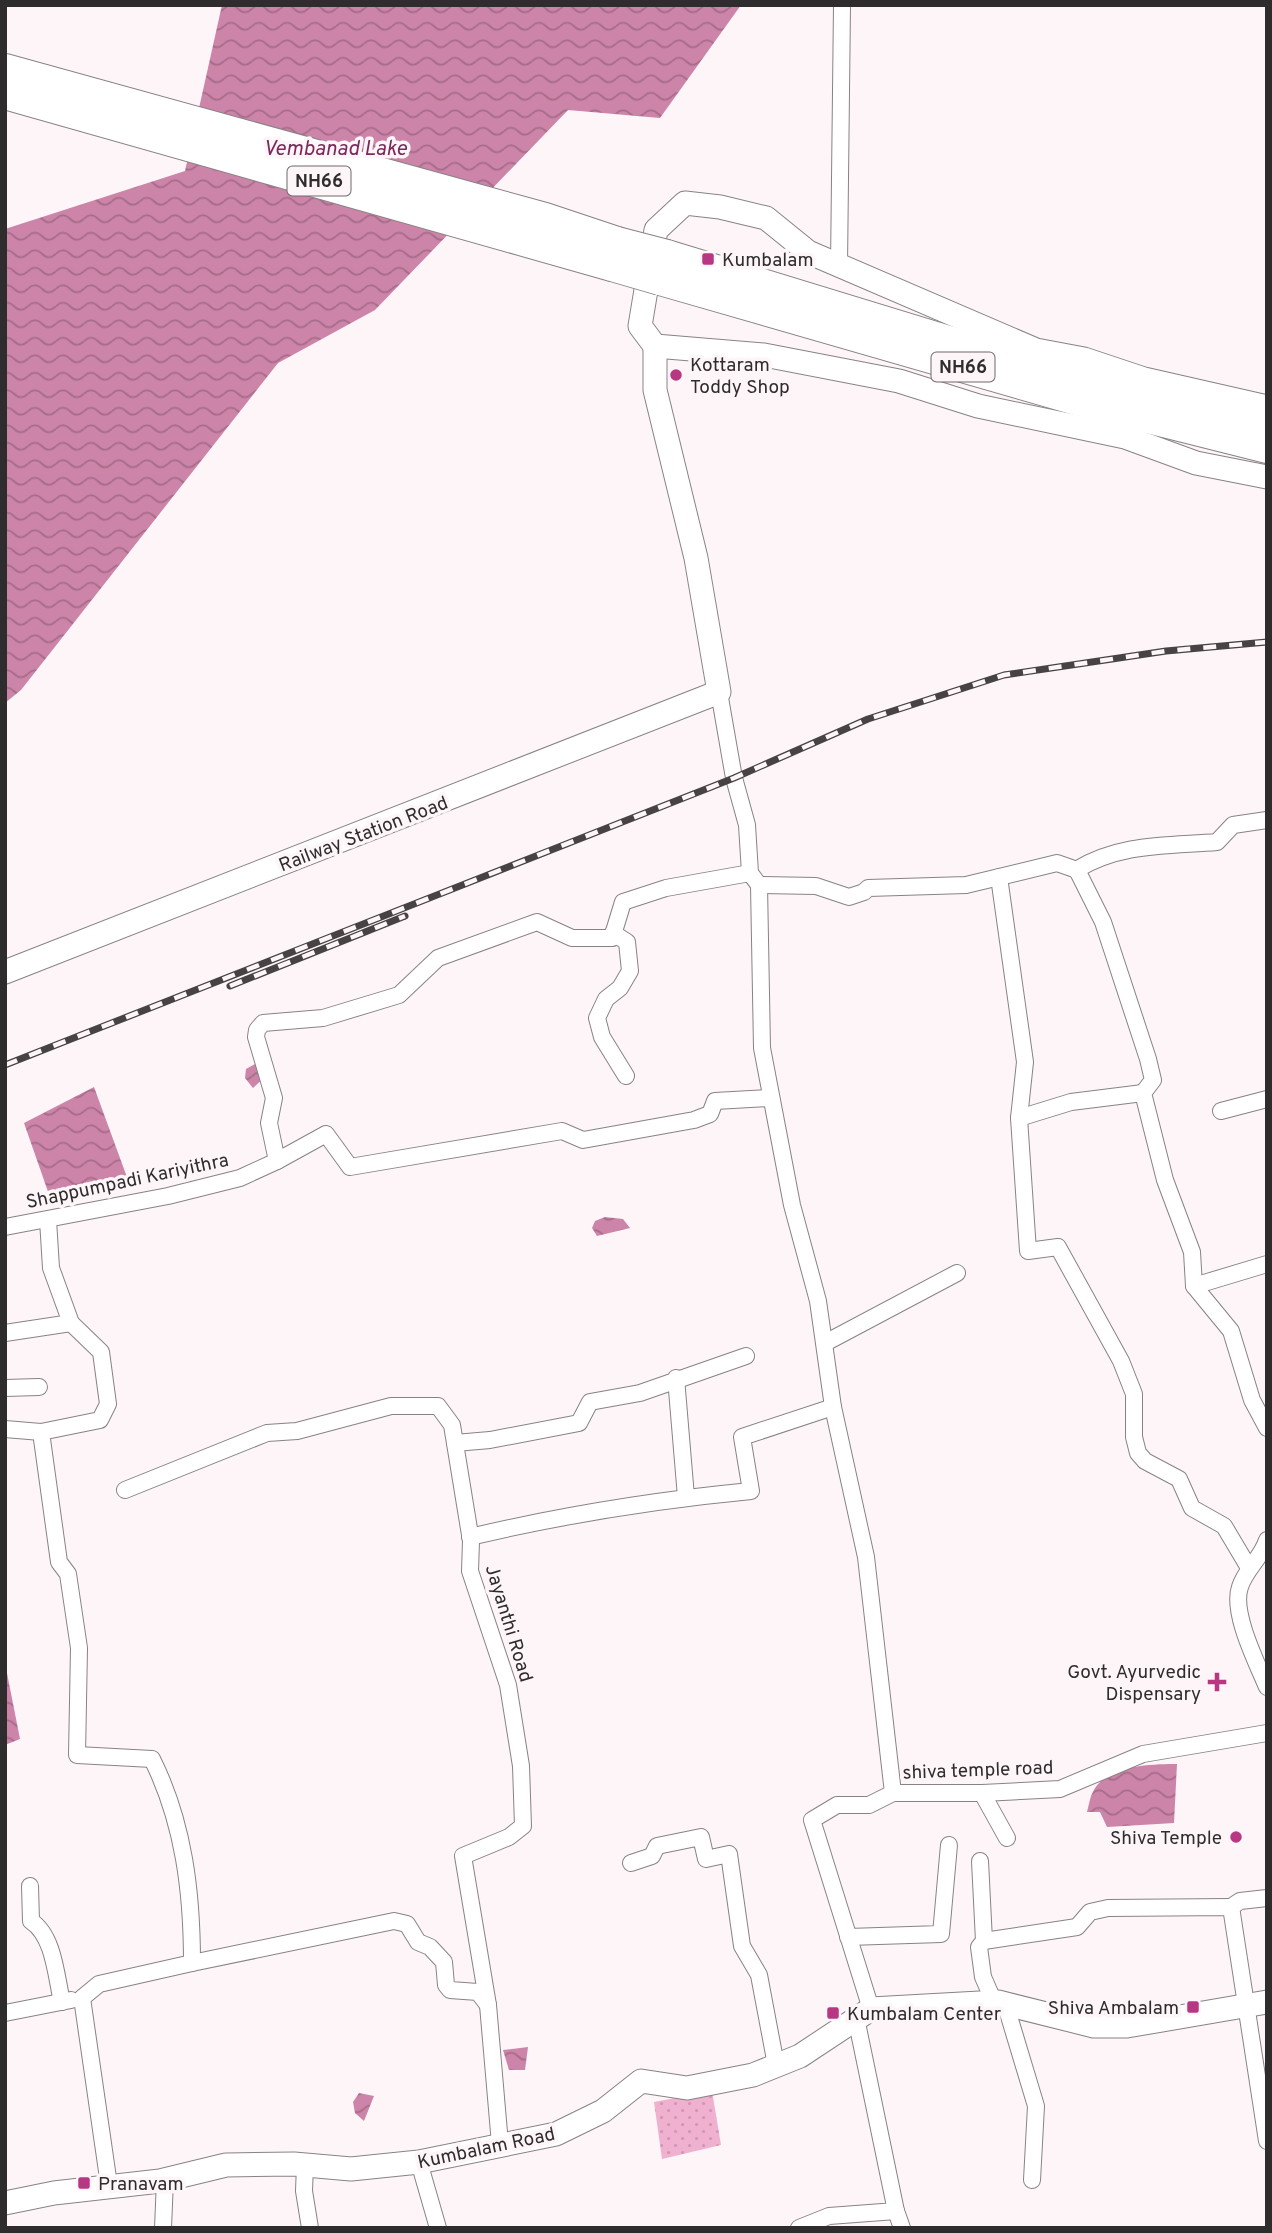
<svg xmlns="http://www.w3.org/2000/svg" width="1272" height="2233" viewBox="0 0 1272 2233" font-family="Overpass,sans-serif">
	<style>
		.park { fill: url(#park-dots) }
		.water { fill: url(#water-waves) }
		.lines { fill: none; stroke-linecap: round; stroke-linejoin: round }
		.street-casing { stroke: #898285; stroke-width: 18 }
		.secondary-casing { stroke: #898285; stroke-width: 25 }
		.highway-casing { stroke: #898285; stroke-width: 32 }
		.street { stroke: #fff; stroke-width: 16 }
		.secondary { stroke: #fff; stroke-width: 23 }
		.highway { stroke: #fff; stroke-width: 30 }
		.rail-casing { stroke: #474345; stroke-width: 7 }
		.rail { stroke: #fdf5f8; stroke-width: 4.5; stroke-dasharray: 13; stroke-linecap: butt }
		.highway-bridge-casing { stroke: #898285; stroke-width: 32; stroke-linecap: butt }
		.highway-bridge { stroke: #fff; stroke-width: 30 }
		.poi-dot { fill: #b73783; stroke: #fdf5f8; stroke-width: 2.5 }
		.labels { text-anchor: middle; stroke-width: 7; stroke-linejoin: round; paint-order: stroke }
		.shield { fill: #fdf5f8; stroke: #6d686a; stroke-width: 2 }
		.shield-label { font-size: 18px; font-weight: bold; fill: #2f2c2d }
		.poi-label { font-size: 19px; fill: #2f2c2d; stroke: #fdf5f8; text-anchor: start }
		.street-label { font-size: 19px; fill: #2f2c2d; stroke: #fdf5f8 }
		.water-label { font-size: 21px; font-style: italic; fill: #7c2859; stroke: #fdf5f8 }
	</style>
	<defs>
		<pattern id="park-dots" width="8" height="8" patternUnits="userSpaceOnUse" patternTransform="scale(1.75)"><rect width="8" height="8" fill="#f0b1d0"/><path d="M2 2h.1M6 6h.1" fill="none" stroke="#ce98b3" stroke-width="1.8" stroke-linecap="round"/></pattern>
		<pattern id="water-waves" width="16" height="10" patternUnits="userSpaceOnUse" patternTransform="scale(1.75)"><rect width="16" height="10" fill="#cc84a8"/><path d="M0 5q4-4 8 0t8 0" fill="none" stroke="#a66c89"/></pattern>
	</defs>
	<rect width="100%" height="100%" fill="#fdf5f8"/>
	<path class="park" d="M712,2091l9,54 -59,14 -8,-57z"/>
	<g class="water">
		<path d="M222,5h519l-81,113 -92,-8 -193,200 -97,53 -257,327 -16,13v-474l180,-58z"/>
		<path d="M257,1063l8,14 -12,11 -8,-10 1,-9z"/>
		<path d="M94,1087l34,93 -76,23 -28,-80z"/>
		<path d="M605,1217l18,2 7,9 -33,8 -5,-8 3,-7z"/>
		<path d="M5,1663l15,76 -15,6z"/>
		<path d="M1177,1764l-3,59 -67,4 -7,-15h-13c2,-7 3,-16 7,-22 13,-25 59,-26 83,-26z"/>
		<path d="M528,2047l-3,23h-16l-6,-20z"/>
		<path d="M359,2093l15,3 -10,25 -9,-8 -2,-11z"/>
	</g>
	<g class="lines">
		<defs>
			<g id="street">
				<path d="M839,266l3,-261"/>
				<path d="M719,692l15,86 13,47 3,48 9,12 3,163 30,157 26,96 15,106 33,150 27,236 -24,12h-32l-25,15 59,189"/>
				<path d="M1076,870c44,-27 91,-24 141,-28l16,-17 34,-5"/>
				<path d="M999,877l26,185 -6,56 9,133 30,-4 63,114 13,33v43l4,16 7,8 34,18 13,29 32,18 25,42"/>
				<path d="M759,885l57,1 33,11 15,-5 4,-4 98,-3 91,-22 20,7 26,52 45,137 5,21 -10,13 22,87 27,72 2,34 37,45 21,69 15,28"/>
				<path d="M613,933l14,9 3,29 -10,17 -14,11 -9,19 5,19 24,39"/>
				<path d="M1221,1111l46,-12"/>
				<path d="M1019,1118l52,-16 72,-9"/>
				<path d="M277,1161l49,-27 24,33 212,-36 21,9 111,-20 16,-6 5,-13 55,-3"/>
				<path d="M48,1220l3,48 20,55 30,29 7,52 -8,16 -59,12 18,130 9,12 11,74 -2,107 75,4c32,64 40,134 40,204l-93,21 -17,14 27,187"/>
				<path d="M5,1227l163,-31 72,-18 37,-17 -8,-38 5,-25 -18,-61 1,-7 6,-7 60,-5 76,-23 39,-37 99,-36 35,16h40l11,-36 43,-14 84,-15"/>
				<path d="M1194,1286l73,-22"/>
				<path d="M5,1333l66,-10"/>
				<path d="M825,1343l132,-70"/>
				<path d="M676,1378l10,119"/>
				<path d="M5,1388l34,-1"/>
				<path d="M5,1429l36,3"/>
				<path d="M455,1443l35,-3 89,-17 11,-21 50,-9 106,-37"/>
				<path d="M125,1490l142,-57 30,-2 94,-25h47l14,19 19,116 -1,30 38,114 13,81 2,60 -14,11 -46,19 25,149 12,139"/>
				<path d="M470,1537c93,-22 186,-37 281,-46l-9,-54 91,-30"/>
				<path d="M1267,1540c-5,17 -22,30 -27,47 -9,25 17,76 27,100"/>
				<path d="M893,1793h89l78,-4 83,-35 124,-21"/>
				<path d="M982,1793l25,45"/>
				<path d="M980,1861l4,80"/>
				<path d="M631,1863l21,-7 5,-10 44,-9 5,22 23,-5 13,92 17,29 17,90"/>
				<path d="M30,1886l1,35c23,15 25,55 31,81"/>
				<path d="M1231,1907l9,-6 27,-3"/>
				<path d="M848,1937l93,-3 8,-89"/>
				<path d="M192,1963l202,-42 13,3 11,18 12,5 14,15 2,23 4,5 28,2 10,13"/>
				<path d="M994,2002l-11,-25 -4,-30 5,-6 93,-14 13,-15 18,-4 123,-1 36,234"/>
				<path d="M1005,2003l31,103 -4,74"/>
				<path d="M5,2013l66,-13"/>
				<path d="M419,2162l19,66"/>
				<path d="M305,2165l-1,26 6,37"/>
				<path d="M896,2211l6,17"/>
				<path d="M163,2228l2,-48"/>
				<path d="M799,2228l30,-12 67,-5 -40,-193"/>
			</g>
			<g id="secondary">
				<path d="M1267,407l-123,-28 -60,-20 -48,-9 -228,-98 -42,-34 -46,-11 -35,-4 -29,27 -16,96 15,20 109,9 135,26 79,25 147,31 71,26 71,14"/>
				<path d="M5,972l714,-280 -23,-134 -41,-168v-44"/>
				<path d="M5,2203l49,-10 106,-12 66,-16 68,-1 57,5 68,-7 137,-28 47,-23 38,-30 46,7 66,-13 47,-19 71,-47 127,-7 96,24h33l140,-24"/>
			</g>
			<g id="highway">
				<path d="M5,69l540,149 72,24"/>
				<path d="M5,94l607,172"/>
				<path d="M667,255l360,110 235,60"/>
				<path d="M660,280l420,121 187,47"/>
			</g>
		</defs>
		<use href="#street" class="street-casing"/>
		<use href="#secondary" class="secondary-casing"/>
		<use href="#highway" class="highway-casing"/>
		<use href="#street" class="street"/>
		<use href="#secondary" class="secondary"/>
		<use href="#highway" class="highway"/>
		<defs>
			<g id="rail">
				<path d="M230,986l175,-70"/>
				<path d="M5,1065l729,-287 134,-59 136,-44 162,-24 101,-9"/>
			</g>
		</defs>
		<use href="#rail" class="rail-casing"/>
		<use href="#rail" class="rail"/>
		<defs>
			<g id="highway-bridge">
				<path d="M617,242l50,13"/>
				<path d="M612,266l48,14"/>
			</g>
		</defs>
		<use href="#highway-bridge" class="highway-bridge-casing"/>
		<use href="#highway-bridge" class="highway-bridge"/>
	</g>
	<g class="poi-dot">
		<rect x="701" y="252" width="14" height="14" rx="3.5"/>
		<circle cx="676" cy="375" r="7"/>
		<path d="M1213.5 1671.5h7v7h7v7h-7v7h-7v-7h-7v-7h7z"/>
		<circle cx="1236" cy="1837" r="7"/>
		<rect x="1186" y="2000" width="14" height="14" rx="3.5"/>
		<rect x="826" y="2006" width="14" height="14" rx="3.5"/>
		<rect x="77" y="2176" width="14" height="14" rx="3.5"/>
	</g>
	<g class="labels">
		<g class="shield">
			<rect x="287.5" y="166.5" width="63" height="29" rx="5"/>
			<rect x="931.5" y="352.5" width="63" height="29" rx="5"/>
		</g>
		<g class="shield-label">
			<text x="319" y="187">NH66</text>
			<text x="963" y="373">NH66</text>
		</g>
		<g class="poi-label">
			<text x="722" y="266">Kumbalam</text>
			<text x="690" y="371">Kottaram<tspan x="690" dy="22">Toddy Shop</tspan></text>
			<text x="1201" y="1678" text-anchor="end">Govt. Ayurvedic<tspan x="1201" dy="22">Dispensary</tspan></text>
			<text x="1222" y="1844" text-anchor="end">Shiva Temple</text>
			<text x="1179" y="2014" text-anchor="end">Shiva Ambalam</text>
			<text x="847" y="2020">Kumbalam Center</text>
			<text x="98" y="2190">Pranavam</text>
		</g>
		<g class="street-label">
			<text transform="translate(363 833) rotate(-21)" y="7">Railway Station Road</text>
			<text transform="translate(127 1180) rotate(-12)" y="7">Shappumpadi Kariyithra</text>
			<text transform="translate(510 1623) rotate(73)" y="7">Jayanthi Road</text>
			<text transform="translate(978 1769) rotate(-2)" y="7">shiva temple road</text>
			<text transform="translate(486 2147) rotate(-12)" y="7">Kumbalam Road</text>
		</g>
		<g class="water-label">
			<text x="335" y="155">Vembanad Lake</text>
		</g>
	</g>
	<rect width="1272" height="2233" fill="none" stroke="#2f2c2d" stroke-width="14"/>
</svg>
